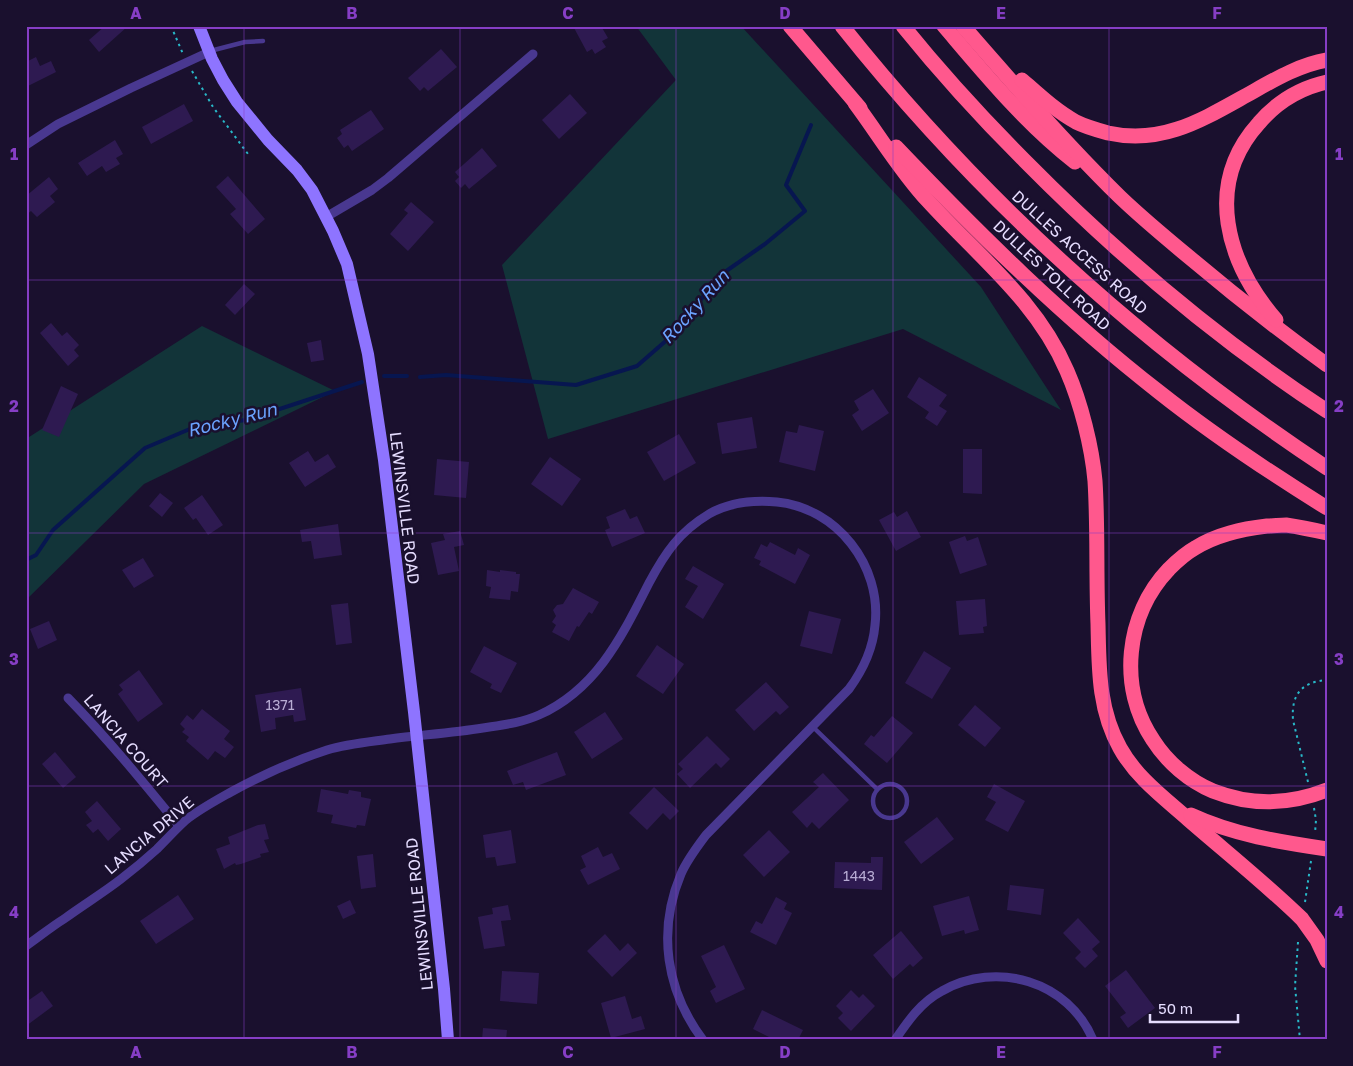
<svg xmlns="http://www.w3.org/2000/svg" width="1353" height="1066" viewBox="0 0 1353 1066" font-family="'Golos Text',sans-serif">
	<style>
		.green { fill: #123439 }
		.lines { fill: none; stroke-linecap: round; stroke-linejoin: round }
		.stream { stroke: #071650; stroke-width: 4 }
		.building { fill: #2e1a51 }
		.path { stroke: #28b8c8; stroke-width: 2; stroke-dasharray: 2.5 4; stroke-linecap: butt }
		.lane { stroke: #493890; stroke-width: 4.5 }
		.street { stroke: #493890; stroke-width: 9 }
		.secondary { stroke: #8e74ff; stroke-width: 12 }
		.highway { stroke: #ff588d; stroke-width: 15 }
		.grid { fill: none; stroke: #863ec5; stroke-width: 1; stroke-opacity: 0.55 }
		.labels { text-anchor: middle; stroke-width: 5; stroke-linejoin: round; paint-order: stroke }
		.number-label { font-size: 14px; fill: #b8acd4 }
		.street-label { font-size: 16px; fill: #e6ddff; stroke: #1a102e }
		.water-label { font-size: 18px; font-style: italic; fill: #6ba3ff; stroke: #1a102e }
		.neatline { fill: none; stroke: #863ec5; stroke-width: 2 }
		.grid-label { font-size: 16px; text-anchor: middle; font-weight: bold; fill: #863ec5 }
	</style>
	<rect width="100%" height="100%" fill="#1a102e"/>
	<g class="green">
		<path d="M636,26h105l240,261 80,123 -158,-81 -355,110 -46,-174 174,-185z"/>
		<path d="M202,326l133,65 -191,93 -118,116v-161z"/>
	</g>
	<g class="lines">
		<g class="stream">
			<path d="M384,376h23"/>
			<path d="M420,377l26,-2 130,10 61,-19 39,-34 43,-56 46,-32 40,-33 -19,-26 25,-60"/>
			<path d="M26,560l10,-5 17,-25 92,-82 52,-22 49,-6 116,-38"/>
		</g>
	</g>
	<g class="building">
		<path d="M105,26h23l-29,26 -10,-12z"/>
		<path d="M573,26h28l7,12 -6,3 4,6 -11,7 -3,-5 -5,3z"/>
		<path d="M441,49l16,18 -29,24 -4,-4 -4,4 -12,-13z"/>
		<path d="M36,57l4,9 11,-5 5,11 -30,15v-25z"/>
		<path d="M570,94l17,19 -28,26 -17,-19z"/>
		<path d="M184,104l9,17 -42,23 -9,-17z"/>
		<path d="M371,110l13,19 -32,22 -4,-6 -4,3 -7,-10 5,-4 -2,-4z"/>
		<path d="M115,140l8,14 -7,4 4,6 -14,8 -4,-6 -15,10 -9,-13z"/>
		<path d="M482,148l15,18 -28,23 -4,-5 -4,4 -6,-7 4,-4 -4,-5z"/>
		<path d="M228,176l37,43 -17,15 -18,-20 6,-5 -20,-22z"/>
		<path d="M49,177l9,12 -8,7 5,6 -18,15 -6,-6 -5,4v-19z"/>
		<path d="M411,202l23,20 -26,29 -18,-17 18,-21 -4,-3z"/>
		<path d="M244,284l11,10 -20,21 -10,-10z"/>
		<path d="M51,323l11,13 5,-4 12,13 -5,5 5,6 -11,10 -28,-33z"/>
		<path d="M321,340l3,20 -13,2 -4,-19z"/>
		<path d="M919,377l28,18 -8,11 8,5 -10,15 -12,-8 4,-6 -22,-15z"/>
		<path d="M61,386l17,8 -19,43 -17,-7z"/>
		<path d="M873,389l16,24 -27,18 -10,-16 7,-5 -5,-9z"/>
		<path d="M752,417l5,31 -35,6 -5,-31z"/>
		<path d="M799,425l25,6 -9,40 -36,-9 7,-31 11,2z"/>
		<path d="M679,434l17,29 -32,18 -17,-29z"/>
		<path d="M963,449h19v45l-19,-1z"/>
		<path d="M308,451l7,11 13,-8 8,13 -31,20 -16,-24z"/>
		<path d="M550,457l31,22 -19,27 -31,-22z"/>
		<path d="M437,459l32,3 -3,36 -32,-3z"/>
		<path d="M160,493l13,10 -11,14 -13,-11z"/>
		<path d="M202,495l21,30 -15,10 -12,-17 -3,2 -9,-12z"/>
		<path d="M625,509l5,10 7,-3 8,17 -33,14 -7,-17 5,-2 -4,-11z"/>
		<path d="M907,511l14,26 -25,14 -17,-31 15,-8 3,5z"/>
		<path d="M338,524l4,31 -28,4 -3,-18 -9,1 -2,-12z"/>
		<path d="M460,531l4,14 -10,2 5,24 -21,4 -7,-32 14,-3 -2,-6z"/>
		<path d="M965,536l2,5 11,-4 9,28 -27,9 -11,-32z"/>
		<path d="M770,542l25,13 3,-7 12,7 -15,29 -36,-19 2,-4 -7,-3 7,-14 6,3z"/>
		<path d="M143,558l11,18 -20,12 -12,-18z"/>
		<path d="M693,566l31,18 -21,35 -18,-12 13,-21 -13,-7z"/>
		<path d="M487,570l13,2v-2l16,2v2h4l-2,18 -7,-1 -1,9 -21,-2 2,-11 -5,-1z"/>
		<path d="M573,588l26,14 -7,12 -3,-2 -10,15 -2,-1 -8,15 -17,-9 4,-7 -4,-3 4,-6 -3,-6 4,-5 6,-1z"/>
		<path d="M985,599l2,27 -4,1 1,6 -25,2 -3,-34z"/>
		<path d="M348,603l4,40 -16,2 -5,-40z"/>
		<path d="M809,611l32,8 -9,35 -32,-8z"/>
		<path d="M49,621l8,19 -19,9 -8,-20z"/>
		<path d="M657,645l27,19 -21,30 -27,-18z"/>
		<path d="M484,646l33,17 -16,30 -11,-5 2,-4 -22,-12z"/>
		<path d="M924,651l27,17 -19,31 -27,-16z"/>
		<path d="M139,670l24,34 -25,18 -20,-28 5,-4 -4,-5z"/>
		<path d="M766,682l23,25 -9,8 -4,-4 -22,20 -19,-21z"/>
		<path d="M301,688l5,32 -12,2 -1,-7 -18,3 1,11 -15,3 -6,-37z"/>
		<path d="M975,705l26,23 -16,19 -27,-22z"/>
		<path d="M202,709l28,22 -6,8 10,8 -9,11 -10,-7 -7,9 -22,-19 3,-4 -7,-5 3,-3 -5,-5 7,-9 6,5z"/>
		<path d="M605,712l18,27 -31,20 -18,-27z"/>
		<path d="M892,716l21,17 -26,30 -23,-19 7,-9 3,2z"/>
		<path d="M707,736l23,23 -9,9 -5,-5 -26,25 -13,-14 6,-5 -5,-5z"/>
		<path d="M55,752l21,25 -13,11 -21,-24z"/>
		<path d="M557,752l9,23 -40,15 -3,-8 -10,3 -6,-14z"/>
		<path d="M823,773l26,27 -30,29 -7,-7 -5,6 -15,-16 27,-25 -6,-5z"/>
		<path d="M994,784l31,17 -17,31 -23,-12 11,-18 -9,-5z"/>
		<path d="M654,787l25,24 -9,9 -7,-7 -16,17 -18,-17z"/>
		<path d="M321,789l27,5 1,-4 12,2v5l10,2 -6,27 -8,-1 -1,3 -25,-5 2,-8 -16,-3z"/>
		<path d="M97,801l24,28 -13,12 -10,-12 -5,4 -7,-8 6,-4 -7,-9z"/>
		<path d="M937,817l17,22 -33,25 -17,-22z"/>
		<path d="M265,824l4,15 -5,1 5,12 -9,2 1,3 -20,7 -5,1 -1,-2 -11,6 -8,-20 14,-5 -2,-7 30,-12z"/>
		<path d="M511,830l5,33 -19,3 -2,-9 -9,1 -3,-23z"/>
		<path d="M769,830l21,22 -26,25 -21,-22z"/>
		<path d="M598,847l5,10 9,-4 8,16 -32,16 -8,-15 6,-3 -5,-11z"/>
		<path d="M373,854l3,33 -15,2 -4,-33z"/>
		<path d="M871,857h12l-1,33 -48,-2 1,-26 36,1z"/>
		<path d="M1010,885l34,4 -3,26 -34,-5z"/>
		<path d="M178,895l16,24 -38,25 -16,-23z"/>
		<path d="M969,896l10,34 -14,4 -1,-4 -22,6 -9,-30z"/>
		<path d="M776,897l11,6 -3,6 8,4 -16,32 -26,-13 6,-11 6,3z"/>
		<path d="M350,900l6,13 -13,6 -6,-13z"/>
		<path d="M508,905l3,15 -10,1 4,25 -21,3 -6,-32 15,-3 -1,-6z"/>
		<path d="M1078,918l22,24 -8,7 6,7 -13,12 -10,-10 6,-6 -18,-19z"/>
		<path d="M901,931l22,27 -10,9 -3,-3 -17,15 -20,-24z"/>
		<path d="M605,934l15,17 8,-8 9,10 -25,24 -25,-26z"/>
		<path d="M724,945l21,44 -29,14 -6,-12 6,-4 -15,-31z"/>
		<path d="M1126,970l29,38 -27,20 -8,-11 6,-4 -21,-27z"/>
		<path d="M502,971l37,2 -2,31 -37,-3z"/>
		<path d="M851,990l8,8 4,-4 12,12 -24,25 -13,-13 5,-5 -7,-7z"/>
		<path d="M42,991l11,15 -27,20v-24z"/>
		<path d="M625,996l7,23 9,-3 4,13 -34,9 -10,-35z"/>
		<path d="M762,1010l41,20 -5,10h-23l-22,-11z"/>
		<path d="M483,1028l24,2 -1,10h-24z"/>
	</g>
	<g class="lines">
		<g class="path">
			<path d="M171,26l12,28"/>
			<path d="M192,71l21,36 35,47"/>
			<path d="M1308,782l-15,-62c-2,-25 8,-38 34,-40"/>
			<path d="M1314,808l2,12 -1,13"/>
			<path d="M1305,902l6,-41"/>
			<path d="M1298,942l-3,44 5,54"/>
		</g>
		<g class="lane">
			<path d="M210,51l35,-9 18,-1"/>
			<path d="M813,727l64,62"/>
			<circle cx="890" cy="801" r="17"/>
		</g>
		<g class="street">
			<path d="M26,145l32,-21 73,-36 78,-36"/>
			<path d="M326,217l46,-27 16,-12 145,-124"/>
			<path d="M68,698c40,41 75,84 111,128"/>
			<path d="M26,946c13,-9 25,-19 38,-27 19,-14 39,-26 57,-40 13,-10 25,-20 36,-30 10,-10 19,-20 29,-29 14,-11 29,-19 45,-28 31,-17 62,-31 96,-42 20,-6 42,-8 63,-11 31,-4 62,-6 93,-11 19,-3 38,-5 56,-13 58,-26 83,-79 110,-132 16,-30 30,-51 60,-69 21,-12 45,-14 68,-12 60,6 105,64 98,123 -2,24 -12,45 -26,64l-143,146c-9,12 -19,25 -25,39 -24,57 -15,117 22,166"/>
			<path d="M895,1040c13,-19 26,-38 47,-49 54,-31 127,-10 151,49"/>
		</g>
		<path class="secondary" d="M199,26l13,33 11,21 14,22 31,38 29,30 15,20 21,41 14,33 21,90 16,106 30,252 30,277 4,51"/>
		<g class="highway">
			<path d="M790,26l70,82"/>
			<path d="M842,26c137,172 302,321 485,442"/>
			<path d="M903,26c38,47 79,92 122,135 92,93 192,178 302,250"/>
			<path d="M944,26c41,48 81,97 131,136"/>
			<path d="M963,26c51,59 102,117 157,171 22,21 46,41 69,60 45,38 91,74 138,108"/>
			<path d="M1022,80c17,15 34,31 54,42 10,5 21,8 32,11 54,12 94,-13 139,-38 25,-14 51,-30 80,-35"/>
			<path d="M855,103c24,32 45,68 73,98 50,55 109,100 139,170 14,32 25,76 28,110 3,47 1,95 3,143 1,43 0,85 22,124 16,29 43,49 68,71 38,33 78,65 114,100l15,21 10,21"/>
			<path d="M896,147c83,87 168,171 263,245 53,42 110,80 168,116"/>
			<path d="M1276,320c-49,-57 -73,-135 -17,-197 18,-21 41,-35 68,-41"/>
			<path d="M1327,533c-13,-3 -27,-6 -41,-8 -6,0 -13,1 -19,1 -25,3 -50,8 -72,22 -9,5 -18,13 -26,21 -44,46 -51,119 -16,171 14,22 36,41 60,51 38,15 76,14 114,-1"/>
			<path d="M1191,815c43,20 89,27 136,34"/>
		</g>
	</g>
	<path class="grid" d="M244,26v1014M460,26v1014M676,26v1014M893,26v1014M1109,26v1014M26,280h1301M26,533h1301M26,786h1301"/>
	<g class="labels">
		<g class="number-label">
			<text x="280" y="710">1371</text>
			<text x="859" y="881">1443</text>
		</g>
		<g class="street-label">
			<text transform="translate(1080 252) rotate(42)" y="6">DULLES ACCESS ROAD</text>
			<text transform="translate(1052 275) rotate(43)" y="6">DULLES TOLL ROAD</text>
			<text transform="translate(405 508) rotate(83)" y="6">LEWINSVILLE ROAD</text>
			<text transform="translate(126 741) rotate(49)" y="6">LANCIA COURT</text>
			<text transform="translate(149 835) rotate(-40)" y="6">LANCIA DRIVE</text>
			<text transform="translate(419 914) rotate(-96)" y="6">LEWINSVILLE ROAD</text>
		</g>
		<g class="water-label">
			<text transform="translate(695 307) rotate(-48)" y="6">Rocky Run</text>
			<text transform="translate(232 420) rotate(-14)" y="6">Rocky Run</text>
		</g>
	</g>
	<rect width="1353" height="1066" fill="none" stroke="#1a102e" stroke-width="55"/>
	<path d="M1150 1014v8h88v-8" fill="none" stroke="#e6ddff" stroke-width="2.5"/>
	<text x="1158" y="1014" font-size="15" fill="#e6ddff" stroke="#1a102e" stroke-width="4" paint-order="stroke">50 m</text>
	<rect x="28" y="28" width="1298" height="1010" class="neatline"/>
	<g class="grid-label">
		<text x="136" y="19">A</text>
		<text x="352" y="19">B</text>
		<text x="568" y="19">C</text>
		<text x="785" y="19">D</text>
		<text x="1001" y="19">E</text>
		<text x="1217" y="19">F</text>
		<text x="14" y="160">1</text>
		<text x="1339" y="160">1</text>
		<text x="14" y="412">2</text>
		<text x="1339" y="412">2</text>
		<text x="14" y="665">3</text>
		<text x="1339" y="665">3</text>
		<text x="14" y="918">4</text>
		<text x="1339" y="918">4</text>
		<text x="136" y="1058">A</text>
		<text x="352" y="1058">B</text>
		<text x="568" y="1058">C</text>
		<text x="785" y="1058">D</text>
		<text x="1001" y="1058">E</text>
		<text x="1217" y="1058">F</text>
	</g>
</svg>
